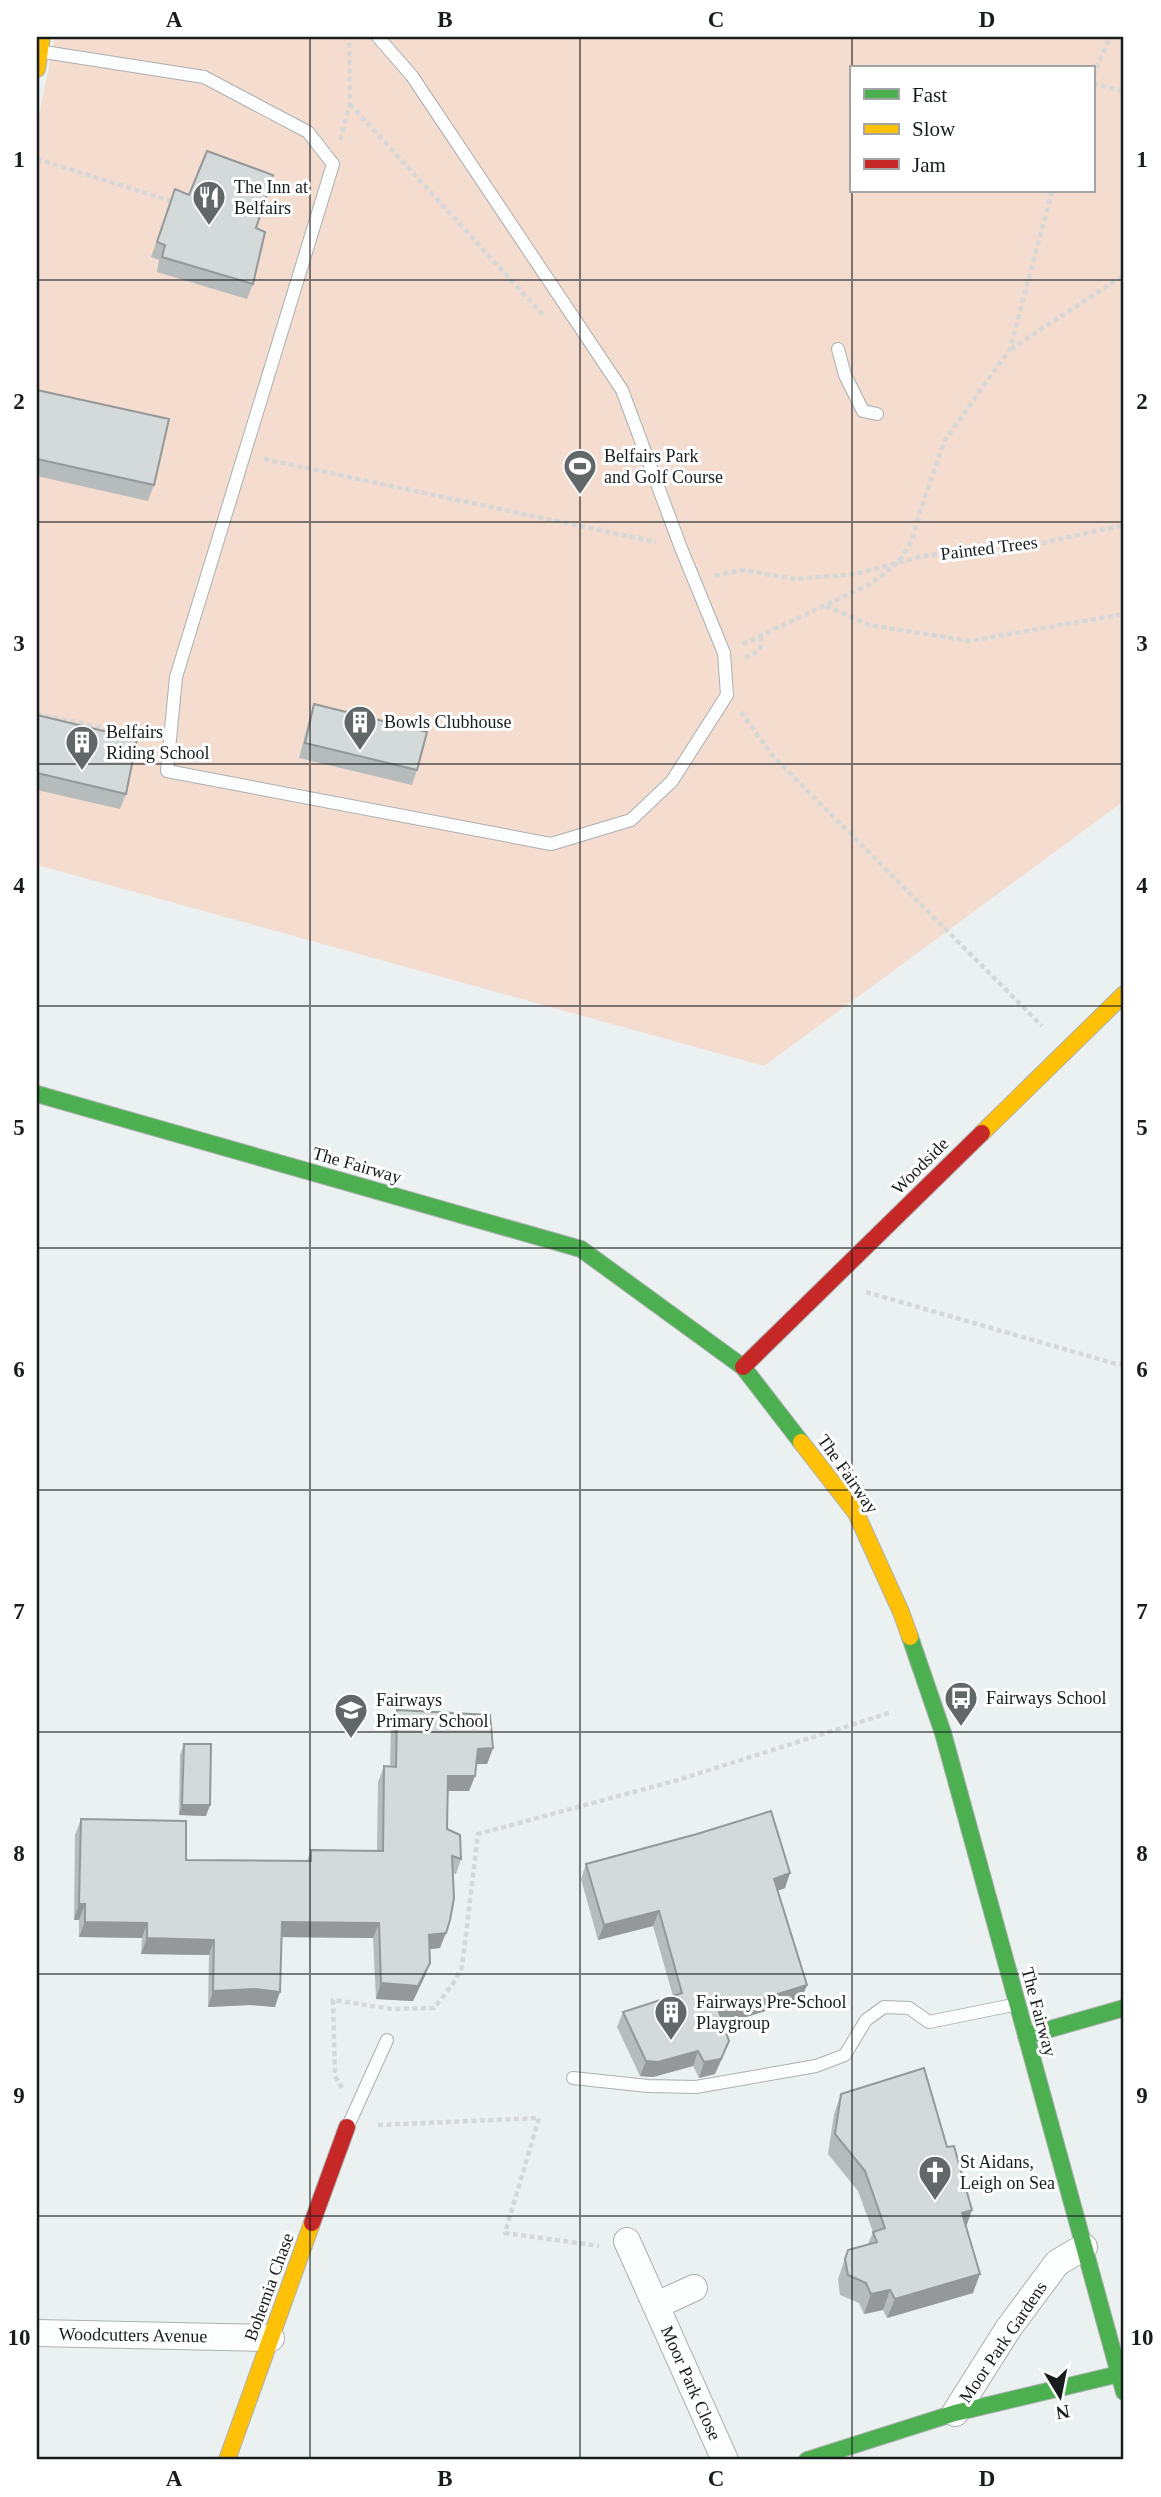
<svg xmlns="http://www.w3.org/2000/svg" width="1161" height="2497" viewBox="0 0 1161 2497" font-family="'Times New Roman',serif">
	<style>
		.green { fill: #f4dccf; fill-rule: evenodd }
		.lines { fill: none; stroke-linecap: round; stroke-linejoin: round }
		.lane-casing { stroke: #abb0b0; stroke-width: 14 }
		.street-casing { stroke: #abb0b0; stroke-width: 28 }
		.fast-casing { stroke: #abb0b0; stroke-width: 18 }
		.slow-casing { stroke: #abb0b0; stroke-width: 18 }
		.jam-casing { stroke: #abb0b0; stroke-width: 18 }
		.path { stroke: #d6d8d8; stroke-width: 4.5; stroke-dasharray: 5 3.5; stroke-linecap: butt }
		.lane { stroke: #fcfdfd; stroke-width: 12 }
		.street { stroke: #fcfdfd; stroke-width: 26 }
		.fast { stroke: #4caf50; stroke-width: 16 }
		.slow { stroke: #ffc107; stroke-width: 16 }
		.jam { stroke: #c62828; stroke-width: 16 }
		.wall { fill: #b6bbbb }
		.shaded-wall { fill: #949898 }
		.building { fill: #d4d9d9; stroke: #949898; stroke-width: 2 }
		.grid { fill: none; stroke: #181c1d; stroke-width: 2; stroke-opacity: 0.55 }
		.labels { text-anchor: middle; stroke-width: 6; stroke-linejoin: round; paint-order: stroke }
		.poi-label { font-size: 18px; fill: #181c1d; stroke: #fff; text-anchor: start }
		.street-label { font-size: 18px; fill: #181c1d; stroke: #fff }
		.neatline { fill: none; stroke: #181c1d; stroke-width: 2.5 }
		.grid-label { font-size: 23px; text-anchor: middle; font-weight: bold; fill: #181c1d }
	</style>
	<rect width="100%" height="100%" fill="#ebf1f1"/>
	<path class="green" d="M55,37h1069v764l-360,265 -727,-201v-740zM851,68h242v123h-242z"/>
	<g class="lines">
		<defs>
			<g id="lane">
				<path d="M44,52l160,25 104,55 25,32 -157,513 -9,94 384,73 80,-24 41,-39 55,-86 -3,-42 -43,-105 -59,-158 -210,-314 -34,-39"/>
				<path d="M838,349l7,26 18,36 14,3"/>
				<path d="M573,2078l75,8 48,1 120,-21 29,-11 21,-35 18,-13 25,1 20,14 84,-17"/>
				<path d="M348,2126l39,-86"/>
			</g>
			<g id="street">
				<path d="M627,2241l98,219"/>
				<path d="M657,2305l37,-17"/>
				<path d="M37,2333l234,5"/>
				<path d="M955,2413l53,-84 49,-66 27,-16"/>
			</g>
			<g id="fast">
				<path d="M37,1094l544,155 162,118 58,75"/>
				<path d="M910,1637l33,96 181,659"/>
				<path d="M1026,2036l98,-28"/>
				<path d="M807,2460l148,-47 164,-39"/>
			</g>
			<g id="slow">
				<path d="M37,69l5,-32"/>
				<path d="M982,1133l142,-139"/>
				<path d="M801,1442l55,71 45,99 9,25"/>
				<path d="M227,2460l85,-237"/>
			</g>
			<g id="jam">
				<path d="M743,1367l239,-234"/>
				<path d="M312,2223l35,-96"/>
			</g>
		</defs>
		<use href="#lane" class="lane-casing"/>
		<use href="#street" class="street-casing"/>
		<use href="#fast" class="fast-casing"/>
		<use href="#slow" class="slow-casing"/>
		<use href="#jam" class="jam-casing"/>
		<g class="path">
			<path d="M1093,76l17,-39"/>
			<path d="M1093,83l31,9"/>
			<path d="M350,104l193,211"/>
			<path d="M340,140l10,-36 -1,-67"/>
			<path d="M37,159l137,43"/>
			<path d="M1011,349l113,-74"/>
			<path d="M264,459l392,83"/>
			<path d="M715,576l27,-6 53,9 60,-5 68,-18 119,-13 82,-18"/>
			<path d="M826,606l43,19 101,16 154,-27"/>
			<path d="M743,644l127,-60 28,-21 14,-22 7,-27 26,-74 65,-91 42,-158"/>
			<path d="M745,658l15,-8 1,-14"/>
			<path d="M741,712l32,44 269,270"/>
			<path d="M37,714l112,23"/>
			<path d="M866,1292l250,72h8"/>
			<path d="M342,2088l-7,-12 -2,-76 59,9 42,-1 19,-24 9,-17 16,-133 200,-54 214,-68"/>
			<path d="M378,2125l161,-7 -34,115 94,13"/>
		</g>
		<use href="#lane" class="lane"/>
		<use href="#street" class="street"/>
		<use href="#fast" class="fast"/>
		<use href="#slow" class="slow"/>
		<use href="#jam" class="jam"/>
	</g>
	<g class="wall">
		<path d="M175,189l81,39 -3,56 -6,15 -90,-27 2,-12 -8,-3z"/>
		<path d="M37,390l117,95 -6,16 -111,-25z"/>
		<path d="M314,704l103,66 -5,15 -113,-27 10,-38z"/>
		<path d="M37,715l89,79 -6,15 -83,-19z"/>
		<path d="M397,1710l96,38 -6,16h-11l-1,12 -6,15h-21l-1,38 14,30 -5,15 -3,-1 -13,75 -11,1 1,14 -6,15 -11,23 -37,-2 -3,-61 -92,-1 -6,70 -25,-2 -42,2 1,-52 -68,-1 1,-16 -63,-1v-17h-5l1,-85 6,-16 105,41 121,1 4,-11 66,1 1,-69 6,-16 6,1 1,-42z"/>
		<path d="M184,1744l22,72 -27,-1 1,-60z"/>
		<path d="M586,1864l199,24 -8,3 24,109 -78,24v33l-8,17 -16,4 -6,-12 -40,11 -13,-1 -23,-49 6,-15 50,-16 -20,-70 -55,14 -17,-61z"/>
		<path d="M841,2094l125,133 7,66 -86,25 -4,-8 -19,4 -5,-11 -19,-8 -2,-16 10,-29 20,-6 5,-12 -15,-41 -30,-37 6,-40z"/>
	</g>
	<g class="shaded-wall">
		<path d="M493,1748l-6,16h-15l6,-15z"/>
		<path d="M448,1776h27l-6,15h-26z"/>
		<path d="M182,1805h28l-4,11 -27,-1z"/>
		<path d="M790,1873l-5,15 -17,6 6,-15z"/>
		<path d="M79,1904h6l-6,16h-5z"/>
		<path d="M659,1911l-6,15 -55,14 6,-15z"/>
		<path d="M85,1922l62,1 -5,15 -63,-1z"/>
		<path d="M282,1922l97,1 -6,15 -97,-1z"/>
		<path d="M446,1933l-6,15 -17,2 6,-15z"/>
		<path d="M147,1938l67,2 -5,15 -68,-1z"/>
		<path d="M430,1963l-6,15 -11,23 -37,-2 5,-16z"/>
		<path d="M807,1985l-6,15 -87,27 5,-15z"/>
		<path d="M255,1989l25,3 -5,15 -25,-2 -42,2 5,-16z"/>
		<path d="M729,2041l-14,33 -16,4 5,-16z"/>
		<path d="M698,2051l-5,15 -40,11 -13,-1 6,-15z"/>
		<path d="M972,2210l-7,20 -3,-17z"/>
		<path d="M980,2274l-7,19 -86,25 8,-19z"/>
		<path d="M890,2290l-7,20 -19,4 7,-20z"/>
	</g>
	<g class="building">
		<path d="M207,151l66,24 -17,53 9,4 -12,52 -91,-27 3,-12 -8,-3 18,-53 14,6z"/>
		<path d="M37,390l132,29 -15,66 -117,-26z"/>
		<path d="M314,704l113,28 -10,38 -112,-27z"/>
		<path d="M37,715l100,24 -11,55 -89,-21z"/>
		<path d="M397,1710l93,5 3,33 -15,1 -3,27h-27l-1,53 13,6 1,24 -9,-3 2,42 -4,22 -4,13 -17,2 1,28 -12,23 -37,-3 -2,-60 -97,-1 -2,70 -25,-3 -42,2 1,-51 -67,-2v-15l-62,-1v-18h-6l2,-85 105,2v39l125,1v-11l72,1 1,-85 12,1z"/>
		<path d="M184,1744h27l-1,61h-28z"/>
		<path d="M771,1811l19,62 -16,6 33,106 -88,27 10,29 -8,18 -17,3 -6,-11 -40,11 -12,-1 -23,-49 59,-19 -23,-82 -55,14 -18,-61 111,-30z"/>
		<path d="M924,2068l23,79 7,-1 18,64 -10,3 18,61 -85,25 -5,-9 -19,4 -5,-11 -18,-8 -3,-16 3,-9 29,-8 -4,-10 12,-4 -20,-57 -30,-37 6,-40z"/>
	</g>
	<path class="grid" d="M310,37v2423M580,37v2423M852,37v31M852,191v2269M37,280h1087M37,522h1087M37,764h1087M37,1006h1087M37,1248h1087M37,1490h1087M37,1732h1087M37,1974h1087M37,2216h1087"/>
	<defs>
		<symbol id="restaurant-pin" viewBox="-11 -11 22 30"><path d="M0 17L-7.5 6A9.5 9.5 0 1 1 7.5 6Z" fill="#626767" stroke="#fff"/><path d="M-5-6h1v4h1v-4h1v4h1v-4h1v5L-1.5 .5V6h-2V.5L-5-1ZM5-6V6H3V1.5H1.5Q1.5-4 5-6Z" fill="#fff"/></symbol>
		<symbol id="stadium-pin" viewBox="-11 -11 22 30"><path d="M0 17L-7.5 6A9.5 9.5 0 1 1 7.5 6Z" fill="#626767" stroke="#fff"/><path d="M0-5a6.5 5 0 1 0 0 10a6.5 5 0 1 0 0-10ZM-3.5-1.8h7v3.6h-7Z" fill="#fff"/></symbol>
		<symbol id="building-pin" viewBox="-11 -11 22 30"><path d="M0 17L-7.5 6A9.5 9.5 0 1 1 7.5 6Z" fill="#626767" stroke="#fff"/><path d="M-4-6H4V6H1V3H-1V6H-4ZM-2.5-4.3h1.7v1.8h-1.7ZM.8-4.3h1.7v1.8H.8ZM-2.5-1h1.7V.8h-1.7ZM.8-1h1.7V.8H.8Z" fill="#fff"/></symbol>
		<symbol id="bus-pin" viewBox="-11 -11 22 30"><path d="M0 17L-7.5 6A9.5 9.5 0 1 1 7.5 6Z" fill="#626767" stroke="#fff"/><path d="M-5-6H5V4H4V6H2V4H-2V6H-4V4H-5ZM-3.5-4V0h7V-4ZM-3.5 1.2v1.5H-2V1.2ZM2 1.2v1.5H3.5V1.2Z" fill="#fff"/></symbol>
		<symbol id="school-pin" viewBox="-11 -11 22 30"><path d="M0 17L-7.5 6A9.5 9.5 0 1 1 7.5 6Z" fill="#626767" stroke="#fff"/><path d="M0-5L7-2L0 1L-7-2ZM-4 1L0 2.5L4 1V4Q0 6-4 4Z" fill="#fff"/></symbol>
		<symbol id="church-pin" viewBox="-11 -11 22 30"><path d="M0 17L-7.5 6A9.5 9.5 0 1 1 7.5 6Z" fill="#626767" stroke="#fff"/><path d="M-1.2-6h2.4v3.5h3.3v2.4h-3.3V6h-2.4V-.1h-3.3v-2.4h3.3Z" fill="#fff"/></symbol>
	</defs>
	<g fill-rule="evenodd">
		<use href="#restaurant-pin" x="190" y="178" width="38" height="52"/>
		<use href="#stadium-pin" x="561" y="447" width="38" height="52"/>
		<use href="#building-pin" x="341" y="703" width="38" height="52"/>
		<use href="#building-pin" x="63" y="723" width="38" height="52"/>
		<use href="#bus-pin" x="942" y="1679" width="38" height="52"/>
		<use href="#school-pin" x="332" y="1691" width="38" height="52"/>
		<use href="#building-pin" x="652" y="1993" width="38" height="52"/>
		<use href="#church-pin" x="916" y="2153" width="38" height="52"/>
	</g>
	<g class="labels">
		<g class="poi-label">
			<text x="234" y="193">The Inn at<tspan x="234" dy="21">Belfairs</tspan></text>
			<text x="604" y="462">Belfairs Park<tspan x="604" dy="21">and Golf Course</tspan></text>
			<text x="384" y="728">Bowls Clubhouse</text>
			<text x="106" y="738">Belfairs<tspan x="106" dy="21">Riding School</tspan></text>
			<text x="986" y="1704">Fairways School</text>
			<text x="376" y="1706">Fairways<tspan x="376" dy="21">Primary School</tspan></text>
			<text x="696" y="2008">Fairways Pre-School<tspan x="696" dy="21">Playgroup</tspan></text>
			<text x="960" y="2168">St Aidans,<tspan x="960" dy="21">Leigh on Sea</tspan></text>
		</g>
		<g class="street-label">
			<text transform="translate(989 548) rotate(-7)" y="6">Painted Trees</text>
			<text transform="translate(357 1165) rotate(16)" y="6">The Fairway</text>
			<text transform="translate(920 1166) rotate(-45)" y="6">Woodside</text>
			<text transform="translate(848 1474) rotate(55)" y="6">The Fairway</text>
			<text transform="translate(1039 2012) rotate(75)" y="6">The Fairway</text>
			<text transform="translate(269 2287) rotate(-70)" y="6">Bohemia Chase</text>
			<text transform="translate(133 2335) rotate(1)" y="6">Woodcutters Avenue</text>
			<text transform="translate(1003 2342) rotate(-56)" y="6">Moor Park Gardens</text>
			<text transform="translate(691 2383) rotate(66)" y="6">Moor Park Close</text>
		</g>
	</g>
	<rect width="1161" height="2497" fill="none" stroke="#ffffff" stroke-width="77"/>
	<rect x="850" y="66" width="245" height="126" fill="#ffffff" stroke="#a3a4a5" stroke-width="2"/>
	<rect x="864" y="89" width="35" height="10" fill="#4caf50" stroke="#a3a4a5" stroke-width="2"/>
	<text x="912" y="102" font-size="21" fill="#181c1d">Fast</text>
	<rect x="864" y="124" width="35" height="10" fill="#ffc107" stroke="#a3a4a5" stroke-width="2"/>
	<text x="912" y="136" font-size="21" fill="#181c1d">Slow</text>
	<rect x="864" y="159" width="35" height="10" fill="#c62828" stroke="#a3a4a5" stroke-width="2"/>
	<text x="912" y="172" font-size="21" fill="#181c1d">Jam</text>
	<g transform="translate(1060 2396) rotate(170)" stroke="#ffffff" stroke-width="5" paint-order="stroke">
	<path d="M0-5L12 26L0 18L-12 26Z" fill="#181c1d"/>
	<text y="-10" font-size="19" font-weight="bold" text-anchor="middle" fill="#181c1d">N</text>
	</g>
	<rect x="38" y="38" width="1084" height="2420" class="neatline"/>
	<g class="grid-label">
		<text x="174" y="27">A</text>
		<text x="445" y="27">B</text>
		<text x="716" y="27">C</text>
		<text x="987" y="27">D</text>
		<text x="19" y="167">1</text>
		<text x="1142" y="167">1</text>
		<text x="19" y="409">2</text>
		<text x="1142" y="409">2</text>
		<text x="19" y="651">3</text>
		<text x="1142" y="651">3</text>
		<text x="19" y="893">4</text>
		<text x="1142" y="893">4</text>
		<text x="19" y="1135">5</text>
		<text x="1142" y="1135">5</text>
		<text x="19" y="1377">6</text>
		<text x="1142" y="1377">6</text>
		<text x="19" y="1619">7</text>
		<text x="1142" y="1619">7</text>
		<text x="19" y="1861">8</text>
		<text x="1142" y="1861">8</text>
		<text x="19" y="2103">9</text>
		<text x="1142" y="2103">9</text>
		<text x="19" y="2345">10</text>
		<text x="1142" y="2345">10</text>
		<text x="174" y="2486">A</text>
		<text x="445" y="2486">B</text>
		<text x="716" y="2486">C</text>
		<text x="987" y="2486">D</text>
	</g>
</svg>
